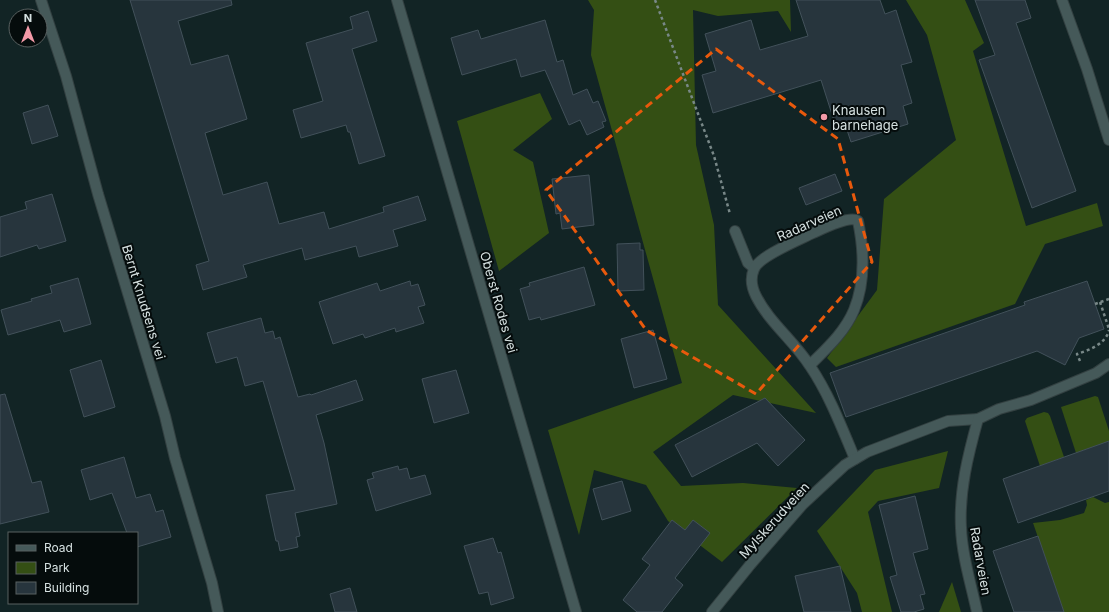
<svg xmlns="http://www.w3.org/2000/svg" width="1109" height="612" viewBox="0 0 1109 612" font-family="Inter,sans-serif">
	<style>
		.green { fill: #344f14 }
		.building { fill: #27353d; stroke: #42515a }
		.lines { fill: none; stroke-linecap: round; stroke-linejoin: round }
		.minor-casing { stroke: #334041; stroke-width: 12 }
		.path { stroke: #798888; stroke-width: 2.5; stroke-dasharray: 3 3; stroke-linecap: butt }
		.minor { stroke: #455959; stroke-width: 10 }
		.marked { fill: none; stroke: #e8590c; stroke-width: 3; stroke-dasharray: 8 5; stroke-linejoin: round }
		.poi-dot { fill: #f39aa8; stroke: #050c0c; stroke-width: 1.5 }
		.labels { text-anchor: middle; stroke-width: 4; stroke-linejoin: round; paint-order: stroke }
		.poi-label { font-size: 13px; fill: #d6e1e1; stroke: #050c0c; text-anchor: start }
		.street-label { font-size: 13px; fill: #d6e1e1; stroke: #050c0c }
	</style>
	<rect width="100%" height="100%" fill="#122425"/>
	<g class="green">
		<path d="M588,0h202l1,32 -13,-21 -60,5 -25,-6 3,135 18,80 4,80 98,108 -83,-18 -80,57 28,34 62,-3 54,5 -75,74 -54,-41 -22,-36 -52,-15 -15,65 -31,-105 134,-47 -91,-328 3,-45z"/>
		<path d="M906,0h59l19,43 -11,8 53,175 71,-23 6,23 -58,18 -30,60 -179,63 -9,-9 50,-68 7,-91 72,-59 -29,-105z"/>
		<path d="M540,93l12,26 -39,31 20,12 16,71 -50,38 -42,-150z"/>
		<path d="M1095,396l3,1 11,34v11l-33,11 -15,-46z"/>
		<path d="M1044,412l4,1 2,3 14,41 -24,9 -15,-45 2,-3z"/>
		<path d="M948,451l-9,37 -61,13 -10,11 24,100h-30l-5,-19 -40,-62 58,-61z"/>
		<path d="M1093,497l12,6 4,-1v110h-45l-31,-89 27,-3 24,-7 3,-8 -1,-5z"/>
		<path d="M952,582l9,30h-22z"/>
	</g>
	<g class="building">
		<path d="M130,0h101l1,5 -54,16 13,44 37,-10 19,64 -42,14 18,62 44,-13 12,42 45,-12 5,17 55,-17 -1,-5 35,-11 8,24 -33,10 5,16 -39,11 -3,-11 -51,14 -3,-12 -59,17 4,12 -44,13 -7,-25 13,-4z"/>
		<path d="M796,0h84l5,14 11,-4 16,52 -11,3 11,38 -9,3 5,18 -57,18 -6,-18 -9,3 -15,-47 -108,33 -11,-38 14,-4 -11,-37 46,-14 9,30 48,-14z"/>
		<path d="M975,0h50l6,18 -15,5 60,168 -44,17 -53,-148 16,-5z"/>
		<path d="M368,11l9,30 -25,8 33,107 -26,8 -9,-32h-2l-2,-7 -45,13 -8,-28 30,-9 -17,-58 47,-14 -3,-12z"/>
		<path d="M545,20l12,42 6,-2 10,35 14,-6 6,14 5,-2 8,20 -4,1 2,5 -17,8 -7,-15 -11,5 -24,-55 -24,7 -5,-18 -54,16 -11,-37 27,-8 3,9z"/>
		<path d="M48,105l10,31 -26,8 -9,-31z"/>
		<path d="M835,174l7,17 -36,14 -7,-17z"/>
		<path d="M589,175l5,50 -32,4 -2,-16 -4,1 -4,-35z"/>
		<path d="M52,194l14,47 -27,8 -2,-4 -37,12v-40l27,-8 -2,-7z"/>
		<path d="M640,243v7h3l1,40 -26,1 -1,-47z"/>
		<path d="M584,267l11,38 -54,15 -1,-3 -11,3 -9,-31 10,-3 -1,-3z"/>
		<path d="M78,278l13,46 -27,8 -4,-12 -52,15 -7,-25 31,-9 -1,-2 21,-6 -2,-7z"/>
		<path d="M410,281l1,5 7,-2 7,21 -7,2 6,16 -28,9 -1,-4 -30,10 -2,-4 -30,10 -14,-42 58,-19 3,8z"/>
		<path d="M1087,281l17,48 -25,9 -14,27 -28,-14 -191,66 -16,-44 195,-68 -1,-3z"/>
		<path d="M261,318l4,15 8,-2 2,8 5,-2 18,60 12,-3 1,1 45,-15 7,20 -47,15 8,28 13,61 -42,9 5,23 -4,1 2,10 -18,4 -2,-10h-2l-10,-46 29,-5 -32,-109 -18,5 -8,-29 -21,6 -9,-30z"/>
		<path d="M653,330l14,49 -33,9 -13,-49z"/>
		<path d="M101,360l14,47 -31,10 -14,-47z"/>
		<path d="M456,370l13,43 -35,10 -12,-44z"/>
		<path d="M5,394l27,89 9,-2 8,31 -49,12v-129z"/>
		<path d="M765,398l40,42 -27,26 -21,-23 -65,34 -17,-32z"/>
		<path d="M1109,441v50l-91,32 -15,-44z"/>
		<path d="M124,457l12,41 14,-4 6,18 7,-2 8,27 -34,10v-14h-10l-15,-40 -22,7 -9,-30z"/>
		<path d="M398,466l1,4 8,-2 3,11 15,-4 6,19 -55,17 -9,-31 7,-2 -2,-5z"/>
		<path d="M622,481l9,30 -29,9 -9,-31z"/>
		<path d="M915,496l13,53 -15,4 12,41 -5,1 4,14 -10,3h-13l-11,-35 7,-2 -18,-70z"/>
		<path d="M672,520l13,10 8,-10 17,13 -35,45 8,7 -21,27h-25l-14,-12 27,-35 -8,-6z"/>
		<path d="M1038,536l26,76h-50l-21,-61z"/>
		<path d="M493,538l5,15 3,-1 13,46 -23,7 -3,-13 -9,2 -15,-48z"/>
		<path d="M840,566l11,46h-47l-9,-36z"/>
		<path d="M350,588l7,24h-22l-5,-18z"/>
	</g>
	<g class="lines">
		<defs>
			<g id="minor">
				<path d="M41,0l25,76 32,118 67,222 10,42 37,125 6,29"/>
				<path d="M397,0l179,612"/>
				<path d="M1062,0l25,69 22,71"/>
				<path d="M735,231l13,32 6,5"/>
				<path d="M810,365c16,-16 35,-33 44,-55 11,-27 10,-60 4,-89 -8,-6 -36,8 -45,12 -14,7 -54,23 -59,36 -4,9 -2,19 2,27 13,26 38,45 54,70 19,28 32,62 45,93"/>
				<path d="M712,612l38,-47 53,-61 42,-39 22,-13 81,-31 30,-2"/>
				<path d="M977,612c-6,-28 -15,-56 -16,-84 -2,-37 7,-73 17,-109l21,-10 32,-9 65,-27 13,-9"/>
			</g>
		</defs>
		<use href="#minor" class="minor-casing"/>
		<g class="path">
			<path d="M655,0l59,156 16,58"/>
			<path d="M1100,302l9,27"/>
			<path d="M1095,304l14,-5"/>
			<path d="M1080,361l-3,-7c12,-4 29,-10 32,-24"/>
		</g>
		<use href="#minor" class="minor"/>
	</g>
	<path class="marked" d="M716,49l122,90 34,123 -116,132 -110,-64 -100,-140z"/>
	<circle class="poi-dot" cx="824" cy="117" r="4"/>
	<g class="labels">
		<g class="poi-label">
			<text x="832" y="115">Knausen<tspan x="832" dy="15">barnehage</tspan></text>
		</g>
		<g class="street-label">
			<text transform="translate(809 223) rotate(-24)" y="5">Radarveien</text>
			<text transform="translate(144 302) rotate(73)" y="5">Bernt Knudsens vei</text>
			<text transform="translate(499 302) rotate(74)" y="5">Oberst Rodes vei</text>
			<text transform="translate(774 520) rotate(-48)" y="5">Mylskerudveien</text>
			<text transform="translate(981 561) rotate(80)" y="5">Radarveien</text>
		</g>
	</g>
	<rect x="8" y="532" width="130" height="72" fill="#050c0c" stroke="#596161"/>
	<rect x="16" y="545" width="20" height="6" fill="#455959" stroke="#596161"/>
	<text x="44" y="552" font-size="12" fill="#d6e1e1">Road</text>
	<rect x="16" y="562" width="20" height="12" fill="#344f14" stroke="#596161"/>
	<text x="44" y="572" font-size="12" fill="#d6e1e1">Park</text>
	<rect x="16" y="582" width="20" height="12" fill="#27353d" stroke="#596161"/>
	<text x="44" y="592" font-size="12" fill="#d6e1e1">Building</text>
	<g transform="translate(28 28)"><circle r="19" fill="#050c0c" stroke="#596161"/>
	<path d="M0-3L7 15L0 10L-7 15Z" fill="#f39aa8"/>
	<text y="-6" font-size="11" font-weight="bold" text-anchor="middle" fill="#d6e1e1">N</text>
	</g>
</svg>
